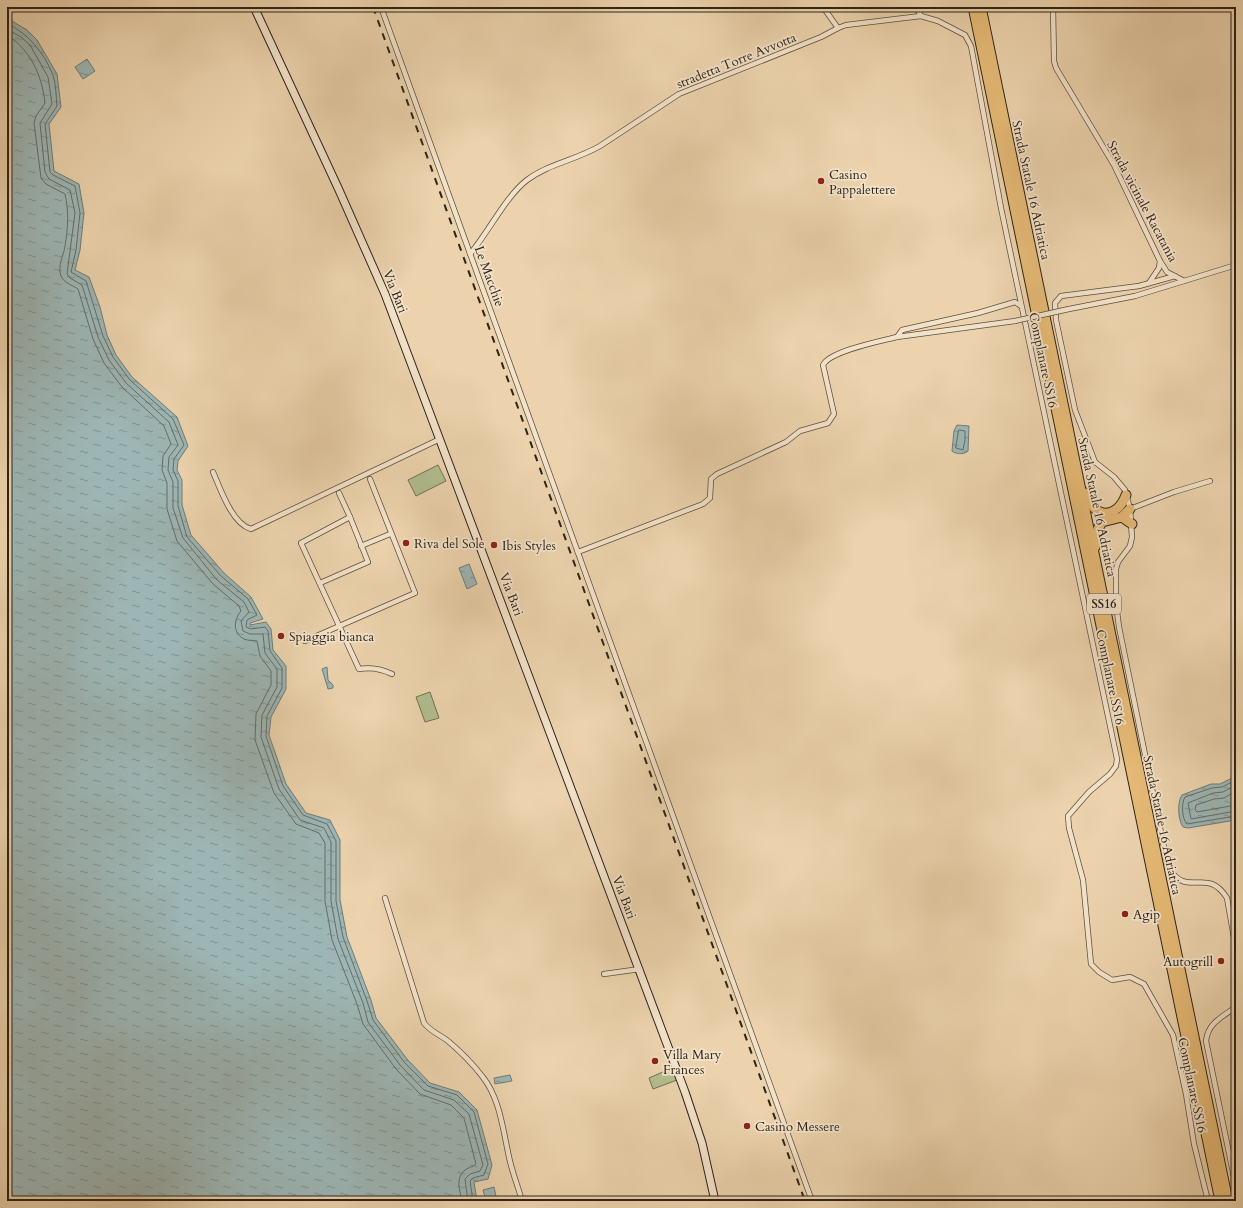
<svg xmlns="http://www.w3.org/2000/svg" width="1243" height="1208" viewBox="0 0 1243 1208" font-family="Cardo,serif">
	<style>
		.garden { fill: #b1be8f; stroke: #6f7154 }
		.water { fill: url(#water-ripples); stroke: #707c76 }
		.lines { fill: none; stroke-linecap: round; stroke-linejoin: round }
		.shore { stroke: #656d66; stroke-width: 1 }
		.street-casing { stroke: #5d503d; stroke-width: 6 }
		.secondary-casing { stroke: #2d2418; stroke-width: 9 }
		.highway-casing { stroke: #2d2418; stroke-width: 11 }
		.street { stroke: #f3e2ca; stroke-width: 4.5 }
		.secondary { stroke: #f3e2ca; stroke-width: 7 }
		.highway { stroke: #e6ba76; stroke-width: 9 }
		.rail { stroke: #2d2418; stroke-width: 2; stroke-dasharray: 7 7; stroke-linecap: butt }
		.street-bridge-casing { stroke: #5d503d; stroke-width: 6; stroke-linecap: butt }
		.street-bridge { stroke: #f3e2ca; stroke-width: 4.5 }
		.poi-dot { fill: #8f2418; stroke: #f3e2ca; stroke-width: 1.5 }
		.labels { text-anchor: middle; stroke-width: 3.5; stroke-linejoin: round; paint-order: stroke }
		.shield { fill: #f3e2ca; stroke: #685d4d; stroke-width: 1 }
		.shield-label { font-size: 12px; font-weight: bold; fill: #2d2418 }
		.street-label { font-size: 13px; fill: #2d2418; stroke: #f3e2ca }
		.poi-label { font-size: 13px; fill: #2d2418; stroke: #f3e2ca; text-anchor: start }
	</style>
	<defs>
		<pattern id="water-ripples" width="26" height="14" patternUnits="userSpaceOnUse"><rect width="26" height="14" fill="#9db6b5"/><path d="M2 4q2-2 4 0t4 0M15 11q2-2 4 0t4 0" fill="none" stroke="#809492"/></pattern>
	</defs>
	<rect width="100%" height="100%" fill="#ecd3ad"/>
	<filter id="stains"><feTurbulence type="fractalNoise" baseFrequency=".005" numOctaves="4"/><feColorMatrix values="0 0 0 0 .2 0 0 0 0 .09 0 0 0 0 .02 0 0 0 .5 -.17"/></filter>
	<radialGradient id="worn" r=".72"><stop offset=".6" stop-color="#630" stop-opacity="0"/><stop offset="1" stop-color="#630" stop-opacity=".3"/></radialGradient>
	<g class="garden">
		<path d="M438,465l8,16 -30,15 -8,-16z"/>
		<path d="M430,692l9,26 -14,4 -9,-25z"/>
		<path d="M672,1068l5,12 -24,9 -4,-11z"/>
	</g>
	<g class="water">
		<path d="M7,18l20,12 10,10 20,34 4,33 -12,17 5,47 25,13 5,29 -4,37 -5,20 14,7 11,30 7,28 9,20 16,22 45,40 11,29 -10,15 -1,9 5,10v25l9,30 33,38 27,24 12,22 -13,4v2l16,-3 5,7 2,21 13,16v23l-15,28 -2,18 17,49 20,29 24,7 10,20v60l7,37 24,63 5,18 31,41 23,24 29,9 18,18 15,55 -4,14 -14,3 3,19h-470z"/>
		<path d="M87,59l8,12 -12,8 -8,-12z"/>
		<path d="M957,425l12,1 -1,25c-4,4 -13,3 -16,0l2,-20z"/>
		<path d="M469,564l8,20 -10,5 -8,-21z"/>
		<path d="M327,667l1,13 5,5v3l-5,1 -6,-20z"/>
		<path d="M1236,776v44l-48,8 -5,-1c-5,-7 -6,-25 -1,-32l29,-11h9z"/>
		<path d="M510,1075l2,6 -17,3 -1,-6z"/>
		<path d="M494,1187l3,14h-11l-3,-11z"/>
	</g>
	<g class="lines">
		<g class="shore">
			<path d="M7,23c22,12 36,28 46,52 3,9 3,21 4,31l-12,18 5,48 3,3 22,11 5,27 -4,37 -5,22 15,9 17,55 10,21 17,23 43,39 11,26 -10,14 -1,11 5,11v25l9,31 34,39 27,23 9,16 -10,5 -1,7 5,2 14,-2 3,4 2,20 12,17v20l-15,28 -1,20 17,50 20,29 24,9 9,17v60l7,36 24,64 6,19 31,42 24,24 29,9 17,17 14,52 -4,11 -11,3 -3,3 3,20"/>
			<path d="M7,29l14,8 9,8 18,32 4,27 -12,19 5,49 4,7 21,11 5,23 -8,61 3,4 12,7 16,52 11,23 17,23 43,39 9,23 -9,12 -1,13 5,12v26l10,30 34,42 27,22 5,10 -8,9 2,10 7,3h13l2,19 12,16v18l-15,28 -1,22 18,52 21,31 24,8 7,14v59l7,38 25,64 5,19 32,43 24,25 30,10 15,14 14,51 -3,6 -10,3 -5,5 3,22"/>
			<path d="M7,35c24,15 35,41 38,68l-9,13 -2,7 7,55 5,6 19,10c4,17 3,34 0,52 -1,9 -8,20 -4,30 3,7 11,9 17,13l15,50 11,24 18,24 42,39 7,18 -8,12 -1,14 5,13v26l10,32 36,43 26,22 2,5c-7,8 -9,22 3,28 4,2 9,1 13,2l3,15 11,15v14l-15,29 -1,26 19,53 22,31 23,9 6,10v58l7,39 25,64 6,20 33,45 24,25 31,11 13,13 12,46c-3,3 -7,3 -11,6 -10,8 -5,21 -3,31"/>
			<path d="M959,430l6,1v9l-2,10 -7,-2z"/>
			<path d="M1236,780l-14,7 -10,1 -27,9c-4,6 -3,22 2,27l49,-8"/>
			<path d="M1236,785l-13,7 -10,1 -25,10 3,16 45,-8"/>
			<path d="M1236,791l-12,7 -10,1 -18,6 -1,5 2,2 39,-7"/>
		</g>
		<defs>
			<g id="street">
				<path d="M381,7l431,1194"/>
				<path d="M823,7l15,21"/>
				<path d="M916,7l5,9 17,5 27,14 6,11 30,162 116,551 -1,7 -6,8 -21,18 -21,24 1,12 14,52 8,84 8,8 13,8 18,-3 14,7 29,51 13,59 8,50 14,57"/>
				<path d="M1053,7l1,54 2,7 58,97 46,96 7,11 17,9 52,-16"/>
				<path d="M470,254c18,-21 36,-58 57,-74 21,-16 49,-20 73,-34l79,-52 142,-57 17,-9 8,-3 75,-9"/>
				<path d="M1175,276l-36,10 -78,10 -6,7 1,17 19,90 20,52 19,15 11,13 5,19 2,28 -2,9 -12,16 -2,7v35l3,23 49,240c20,33 38,-2 59,31l9,51"/>
				<path d="M1149,283l10,-15 1,-7"/>
				<path d="M1069,309l66,-13 49,-15"/>
				<path d="M1015,321l-118,16 5,-7 76,-17 37,-11 6,4"/>
				<path d="M213,472c7,16 19,52 38,57l189,-90"/>
				<path d="M339,493l11,24"/>
				<path d="M1130,509l44,-17 36,-11"/>
				<path d="M361,546l29,-12"/>
				<path d="M578,552l125,-48 7,-6 1,-19 6,-5 69,-32 14,-11 28,-8 6,-9 -11,-49c7,-14 58,-24 74,-28"/>
				<path d="M320,583l48,-21 -18,-45 -49,26 58,126c11,-2 23,0 33,5"/>
				<path d="M305,641l110,-48 -45,-114"/>
				<path d="M385,898l39,125c7,9 15,11 24,18 13,11 24,22 34,35 18,22 21,54 27,81 3,15 9,29 13,44"/>
				<path d="M604,974l36,-5"/>
				<path d="M1236,1007c-14,10 -28,16 -30,34l30,146"/>
			</g>
			<path id="secondary" d="M254,7l85,183 46,104 300,798 17,51 13,58"/>
			<g id="highway">
				<path d="M973,7l247,1194"/>
				<path d="M981,7l247,1194"/>
				<path d="M1087,493c5,26 30,27 39,2"/>
				<path d="M1122,517l8,-8"/>
				<path d="M1095,547l3,-18 4,-7 20,-5 10,7"/>
			</g>
		</defs>
		<use href="#street" class="street-casing"/>
		<use href="#secondary" class="secondary-casing"/>
		<use href="#highway" class="highway-casing"/>
		<use href="#street" class="street"/>
		<use href="#secondary" class="secondary"/>
		<use href="#highway" class="highway"/>
		<path class="rail" d="M373,7l432,1194"/>
		<defs>
			<path id="street-bridge" d="M1015,321l54,-12"/>
		</defs>
		<use href="#street-bridge" class="street-bridge-casing"/>
		<use href="#street-bridge" class="street-bridge"/>
	</g>
	<g class="poi-dot">
		<circle cx="821" cy="181" r="4"/>
		<circle cx="406" cy="543" r="4"/>
		<circle cx="494" cy="545" r="4"/>
		<circle cx="281" cy="636" r="4"/>
		<circle cx="1125" cy="914" r="4"/>
		<circle cx="1221" cy="961" r="4"/>
		<circle cx="655" cy="1061" r="4"/>
		<circle cx="747" cy="1126" r="4"/>
	</g>
	<g class="labels">
		<rect class="shield" x="1087" y="594" width="34" height="20" rx="3"/>
		<g class="shield-label">
			<text x="1104" y="608">SS16</text>
		</g>
		<g class="street-label">
			<text transform="translate(736 60) rotate(-22)" y="5">stradetta Torre Avvotta</text>
			<text transform="translate(1032 190) rotate(78)" y="5">Strada Statale 16 Adriatica</text>
			<text transform="translate(1143 201) rotate(62)" y="5">Strada vicinale Racatania</text>
			<text transform="translate(490 276) rotate(70)" y="5">Le Macchie</text>
			<text transform="translate(396 291) rotate(68)" y="5">Via Bari</text>
			<text transform="translate(1044 360) rotate(78)" y="5">Complanare SS16</text>
			<text transform="translate(1098 507) rotate(78)" y="5">Strada Statale 16 Adriatica</text>
			<text transform="translate(512 594) rotate(69)" y="5">Via Bari</text>
			<text transform="translate(1111 677) rotate(78)" y="5">Complanare SS16</text>
			<text transform="translate(1163 825) rotate(78)" y="5">Strada Statale 16 Adriatica</text>
			<text transform="translate(625 897) rotate(69)" y="5">Via Bari</text>
			<text transform="translate(1193 1085) rotate(78)" y="5">Complanare SS16</text>
		</g>
		<g class="poi-label">
			<text x="829" y="179">Casino<tspan x="829" dy="15">Pappalettere</tspan></text>
			<text x="414" y="548">Riva del Sole</text>
			<text x="502" y="550">Ibis Styles</text>
			<text x="289" y="641">Spiaggia bianca</text>
			<text x="1133" y="919">Agip</text>
			<text x="1213" y="966" text-anchor="end">Autogrill</text>
			<text x="663" y="1059">Villa Mary<tspan x="663" dy="15">Frances</tspan></text>
			<text x="755" y="1131">Casino Messere</text>
		</g>
	</g>
	<rect width="1243" height="1208" fill="none" stroke="#ecd3ad" stroke-width="24"/>
	<rect x="8" y="8" width="1227" height="1192" fill="none" stroke="#2d2418" stroke-width="2"/>
	<rect x="12" y="12" width="1219" height="1184" fill="none" stroke="#2d2418"/>
	<rect width="100%" height="100%" filter="url(#stains)"/>
	<rect width="100%" height="100%" fill="url(#worn)"/>
</svg>
